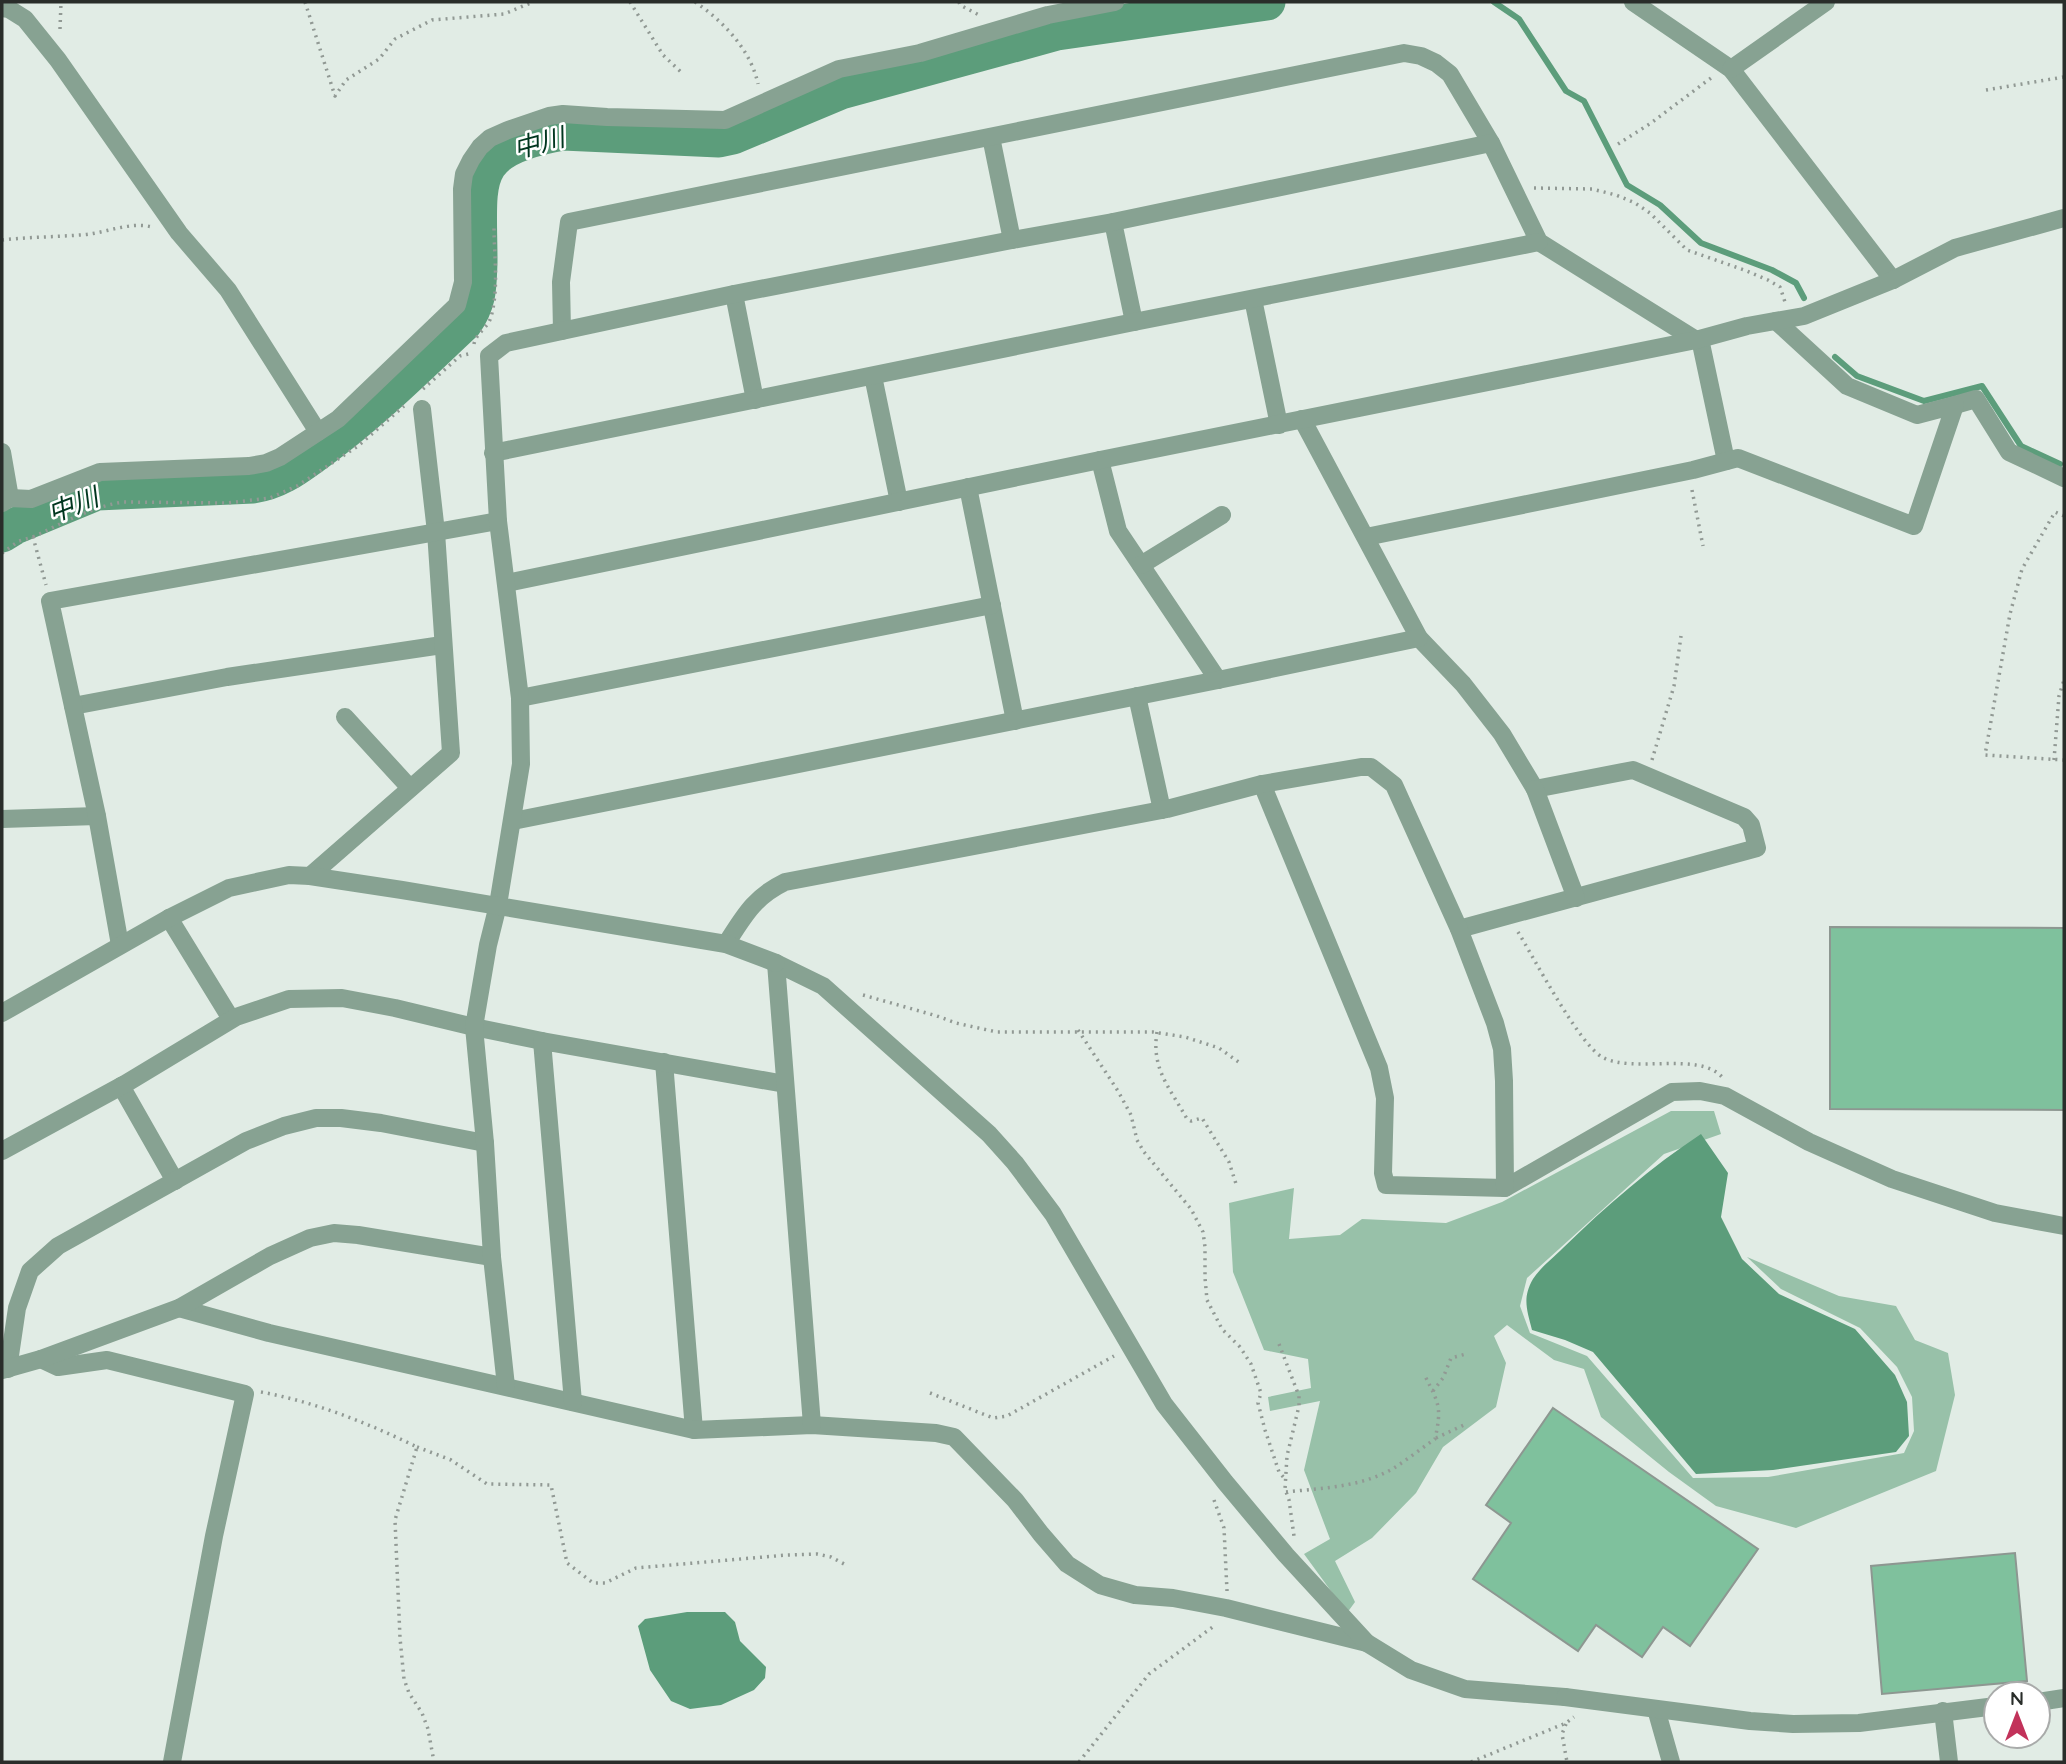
<svg xmlns="http://www.w3.org/2000/svg" width="2066" height="1764" viewBox="0 0 2066 1764" font-family="Quicksand,'Noto Sans JP',sans-serif">
	<style>
		.green { fill: #98c1a9 }
		.water { fill: #5c9d7b }
		.lines { fill: none; stroke-linecap: round; stroke-linejoin: round }
		.stream { stroke: #5c9d7b; stroke-width: 6 }
		.river { stroke: #5c9d7b; stroke-width: 37 }
		.building { fill: #7fc19d; stroke: #8d9791; stroke-width: 2 }
		.path { stroke: #919994; stroke-width: 3.5; stroke-dasharray: 2 5; stroke-linecap: butt }
		.minor { stroke: #87a292; stroke-width: 18 }
		.tertiary { stroke: #87a292; stroke-width: 18 }
		.labels { text-anchor: middle; stroke-width: 5; stroke-linejoin: round; paint-order: stroke }
		.water-label { font-size: 26px; font-style: italic; fill: #00361f; stroke: #fff }
	</style>
	<rect width="100%" height="100%" fill="#e1ece5"/>
	<path class="green" d="M1671,1111h43l7,23 -57,20 -137,124 -7,28 10,27 57,23 106,122 75,-1 136,-24 10,-22 -2,-34 -15,-30 -37,-39 -79,-39 -34,-32 92,39 57,10 19,34 33,13 7,42 -19,76 -140,57 -80,-22 -47,-34 -68,-55 -17,-48 -30,-9 -47,-35 -13,11 12,27 -10,44 -53,40 -27,46 -44,45 -37,23 20,41 -8,11 -43,-59 26,-15 -26,-69 16,-69 -50,10 -2,-14 43,-9 -3,-29 -44,-9 -31,-78 -4,-69 65,-15 -5,51 51,-4 22,-16 84,4 56,-21z"/>
	<g class="water">
		<path d="M1701,1134l27,39 -7,44 21,42 37,35 76,35 40,46 12,27 2,34 -13,16 -123,18 -77,4 -103,-122 -28,-12 -33,-10c-5,-20 -10,-32 1,-51 7,-11 21,-22 30,-31 43,-42 88,-81 138,-114z"/>
		<path d="M687,1612h38l10,10 5,19 26,26 -1,11 -11,12 -33,15 -31,4 -19,-8 -21,-31 -12,-44 7,-7z"/>
	</g>
	<g class="lines">
		<g class="stream">
			<path d="M1494,2l25,17 47,72 18,10 43,84 33,20 41,38 71,27 24,13 8,15"/>
			<path d="M1835,357l22,19 67,25 58,-15 39,60 39,18"/>
		</g>
		<path class="river" d="M2,534l13,-8 82,-34 156,-7c27,-4 45,-19 66,-34 52,-38 98,-84 145,-128 15,-21 14,-36 15,-61 0,-83 -13,-113 84,-130l156,7 14,-3 108,-45 216,-59 210,-30"/>
	</g>
	<g class="building">
		<path d="M1830,927l234,1v182l-234,-1z"/>
		<path d="M1553,1408l205,141 -68,97 -27,-19 -21,30 -46,-32 -18,26 -105,-72 38,-56 -25,-18z"/>
		<path d="M2015,1553l12,128 -145,13 -11,-128z"/>
	</g>
	<g class="lines">
		<g class="path">
			<path d="M305,2l30,94 11,-16 33,-21 16,-20 37,-19 72,-6 29,-12"/>
			<path d="M630,2l33,53 18,17"/>
			<path d="M695,2c28,19 56,48 63,82"/>
			<path d="M959,2l1,3 19,10"/>
			<path d="M60,29l1,-27"/>
			<path d="M1986,90l78,-13"/>
			<path d="M1618,144l33,-21 60,-45"/>
			<path d="M1534,188l58,1 24,6 19,8 15,10 37,37 60,21 21,9 12,7 5,15"/>
			<path d="M2,240c26,-3 52,-3 78,-5 24,-1 49,-14 72,-8"/>
			<path d="M474,344c2,-11 14,-16 17,-27 8,-29 3,-61 3,-90"/>
			<path d="M423,389l37,-33 12,-3"/>
			<path d="M1692,490l11,56"/>
			<path d="M2064,516l-9,-4 -33,57 -12,45 -25,141 79,5"/>
			<path d="M33,537c30,-14 58,-30 90,-35l104,1 43,-5 27,-12 61,-40 46,-40"/>
			<path d="M2,553l17,-12 14,-4 13,48"/>
			<path d="M1652,760l22,-74 7,-50"/>
			<path d="M2054,760l5,-64 5,-16"/>
			<path d="M1518,932c16,26 61,112 84,125 30,17 97,-6 120,20"/>
			<path d="M863,995l74,21 19,7 41,9h156l32,5 34,11 21,15"/>
			<path d="M1078,1030l40,61 13,24 6,25 7,12 47,57 12,23 2,15v31l2,22 15,29 18,18 11,17 10,29 -3,10 7,27 14,42 6,7"/>
			<path d="M1157,1032c-6,37 13,56 30,87l4,2 11,-3 27,44 8,25"/>
			<path d="M1279,1344l20,52v10l-12,50 -2,33 4,11 5,36"/>
			<path d="M1433,1391l10,-13 8,-20 15,-4"/>
			<path d="M261,1392c54,10 107,31 156,55l-22,73 5,118 4,41 5,14 13,20 6,16 6,33"/>
			<path d="M930,1393l63,25 14,-2 107,-60"/>
			<path d="M1436,1438l30,-14"/>
			<path d="M417,1447l34,13 36,24 64,1 16,78 26,20h12l31,-15 151,-13 30,-1 14,3 15,8"/>
			<path d="M1286,1492c37,-4 76,-5 108,-24 14,-9 28,-20 41,-29 7,-32 4,-35 -10,-63"/>
			<path d="M1214,1500l10,28 3,63"/>
			<path d="M1566,1724l-4,10 5,28"/>
			<path d="M1079,1762l70,-88 65,-48"/>
			<path d="M1471,1762l95,-39 8,-6"/>
		</g>
		<g class="minor">
			<path d="M1633,2l98,67 162,211"/>
			<path d="M2,8l7,1 16,10 33,41 121,173 49,57 90,142"/>
			<path d="M1731,69l95,-67"/>
			<path d="M991,137l21,103"/>
			<path d="M1113,222l21,100"/>
			<path d="M734,294l21,106"/>
			<path d="M1253,299l26,126"/>
			<path d="M562,331l-1,-49 8,-60 835,-169 17,3 15,7 14,11 41,69 48,99 157,98"/>
			<path d="M1700,339l26,122"/>
			<path d="M873,376l26,126"/>
			<path d="M1955,405l21,-6 33,53 55,26"/>
			<path d="M1302,419l117,219 44,46 39,50 33,55 98,-19 111,47 7,8 6,23 -298,81"/>
			<path d="M2,452l8,46"/>
			<path d="M493,453l641,-131 405,-80"/>
			<path d="M1100,460l18,71 100,149"/>
			<path d="M968,487l47,234"/>
			<path d="M2,503l8,-5 21,1 69,-27 149,-6 17,-3 14,-6 58,-38 119,-114 6,-23 -1,-93 2,-15 7,-14 9,-13 10,-9 18,-8 41,-14 14,-2 44,3 118,3 114,-51 81,-16 128,-38 67,-13"/>
			<path d="M1366,537l327,-67 45,-12 176,68 41,-121 -38,10 -70,-29 -71,-65"/>
			<path d="M1141,565l81,-50"/>
			<path d="M507,583l593,-123 596,-120 51,-14 57,-10 89,-36 62,-32 109,-30"/>
			<path d="M1137,696l25,114"/>
			<path d="M520,698l472,-93"/>
			<path d="M73,706l154,-29 215,-32"/>
			<path d="M345,717l65,71"/>
			<path d="M1262,784l117,284 6,30 -2,75 3,12 119,3 167,-96 28,-1 25,5 84,46 83,37 103,34 69,13"/>
			<path d="M1535,789l41,109"/>
			<path d="M2,819l95,-3"/>
			<path d="M513,821l705,-141 201,-42"/>
			<path d="M310,876l141,-123 -15,-221 -14,-123"/>
			<path d="M169,918l62,101"/>
			<path d="M726,944c18,-28 28,-47 59,-62l382,-73 95,-25 99,-17h10l23,18 65,144 36,94 7,26 2,32 1,107"/>
			<path d="M120,945l-23,-129 -47,-215 448,-80"/>
			<path d="M664,1062l30,368"/>
			<path d="M121,1086l54,95"/>
			<path d="M2,1151l123,-67 111,-67 53,-18 53,-1 53,10 79,19 68,14"/>
			<path d="M179,1308l90,25 425,97 118,-5 124,8 18,4 61,63 26,34 26,30 33,21 35,10 38,3 53,10 141,35"/>
			<path d="M41,1359l17,8 49,-7 138,34 -31,142 -42,226"/>
			<path d="M8,1369l9,-61 13,-37 28,-25 188,-105 38,-15 32,-8h25l40,5 104,20"/>
			<path d="M2,1370l39,-11 138,-51 91,-52 40,-18 24,-5 24,2 134,22"/>
			<path d="M506,1386l-14,-129 -7,-114 -11,-116 14,-82 10,-40 23,-141 -1,-66 -22,-177 -9,-165 17,-13 228,-49 278,-54 101,-18 378,-79"/>
			<path d="M573,1402l-31,-361 243,43"/>
			<path d="M812,1425l-36,-462 47,23 166,148 26,29 38,51 111,190 61,78 61,73 81,88 44,27 54,19 100,8"/>
			<path d="M1656,1709l15,53"/>
			<path d="M1943,1711l6,51"/>
		</g>
		<g class="tertiary">
			<path d="M2,1013l167,-95 60,-30 60,-13 21,1 92,14 324,54 50,19"/>
			<path d="M1565,1697l185,24 43,3 66,-1 137,-17"/>
			<path d="M2038,1702l26,-4"/>
		</g>
	</g>
	<g class="labels">
		<g class="water-label">
			<text transform="translate(539 143) rotate(-15)" y="9">中川</text>
			<text transform="translate(73 505) rotate(-21)" y="9">中川</text>
		</g>
	</g>
	<rect width="2066" height="1764" fill="none" stroke="#292d2a" stroke-width="7"/>
	<g transform="translate(2017 1715)"><circle r="33" fill="#ffffff" stroke="#a9abaa" stroke-width="2"/>
	<path d="M0-5L12 26L0 18L-12 26Z" fill="#c2325a"/>
	<text y="-10" font-size="19" font-weight="bold" text-anchor="middle" fill="#292d2a">N</text>
	</g>
</svg>
